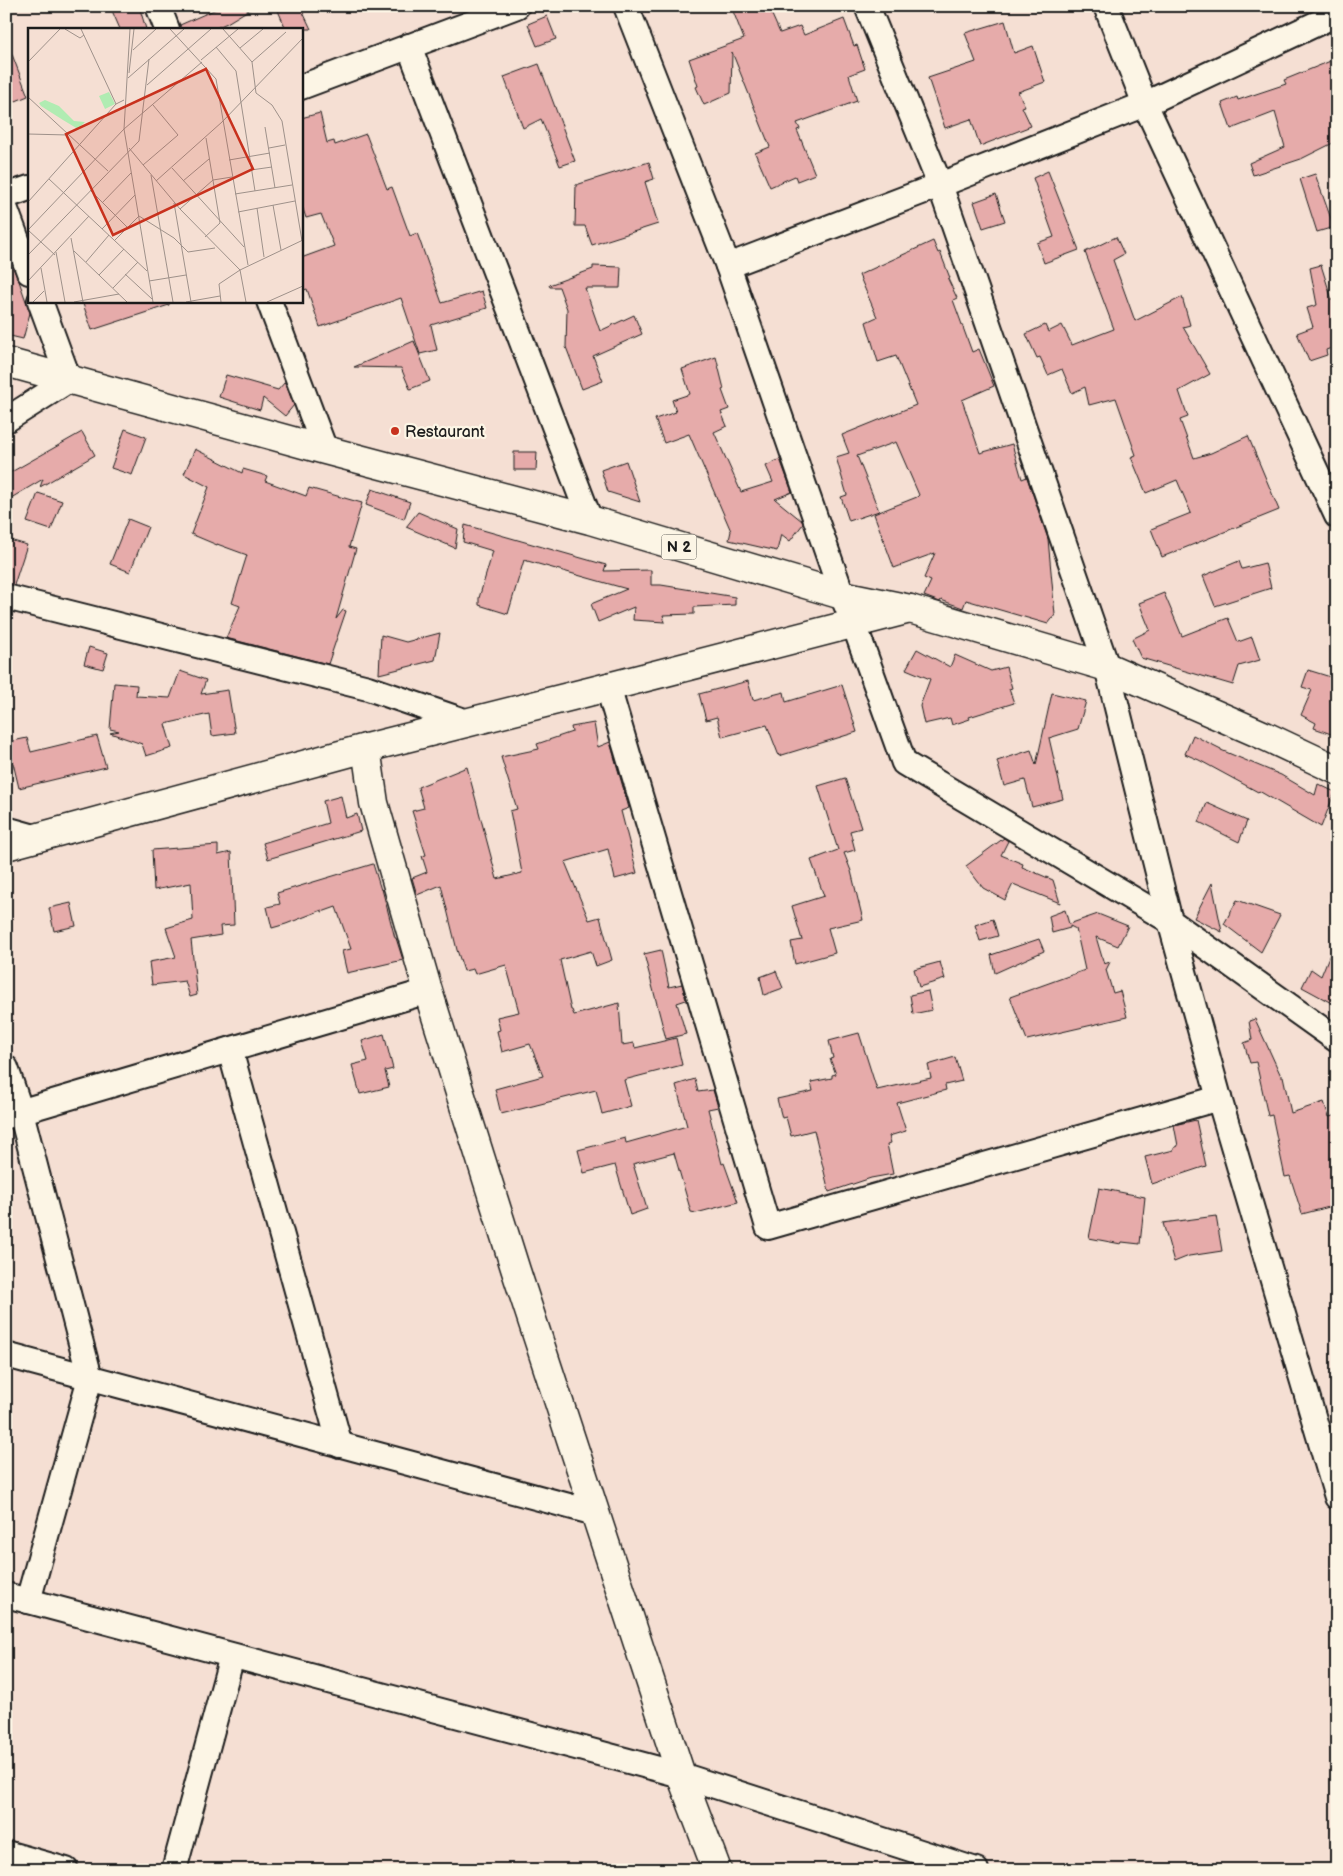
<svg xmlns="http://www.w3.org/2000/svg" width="1343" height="1876" viewBox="0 0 1343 1876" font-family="'Balsamiq Sans',sans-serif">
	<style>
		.building { fill: #e6abaa; stroke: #1c1c1c }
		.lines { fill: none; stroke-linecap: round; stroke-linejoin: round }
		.minor-casing { stroke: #1c1c1c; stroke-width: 28 }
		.tertiary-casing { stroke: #1c1c1c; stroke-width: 31 }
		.primary-casing { stroke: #1c1c1c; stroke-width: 31 }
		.minor { stroke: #fcf5e5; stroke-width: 24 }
		.tertiary { stroke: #fcf5e5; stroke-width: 28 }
		.primary { stroke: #fcf5e5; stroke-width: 28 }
		.poi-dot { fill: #c8321e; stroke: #fcf5e5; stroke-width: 2 }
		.labels { text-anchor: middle; stroke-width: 4.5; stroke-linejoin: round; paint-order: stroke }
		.shield { fill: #fcf5e5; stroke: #5f5d58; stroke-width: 1 }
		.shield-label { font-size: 15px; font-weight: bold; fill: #1c1c1c }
		.poi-label { font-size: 16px; fill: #1c1c1c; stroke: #fcf5e5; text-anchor: start }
		.inset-road { fill: none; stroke: #9e918a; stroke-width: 1 }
		.view { fill: #c8321e; fill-opacity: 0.15; stroke: #c8321e; stroke-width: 2.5 }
		.inset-edge { fill: none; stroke: #1c1c1c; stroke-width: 2.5 }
	</style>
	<rect width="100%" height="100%" fill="#f5dfd3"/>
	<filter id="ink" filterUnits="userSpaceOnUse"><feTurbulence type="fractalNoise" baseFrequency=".02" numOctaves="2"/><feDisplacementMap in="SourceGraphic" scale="10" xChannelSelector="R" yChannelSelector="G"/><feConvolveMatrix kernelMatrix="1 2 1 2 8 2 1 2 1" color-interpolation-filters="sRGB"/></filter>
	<g filter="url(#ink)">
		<g class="building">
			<path d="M110,6h29l7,23h-26z"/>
			<path d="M223,6h32l-28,17 -13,6h-34v-4z"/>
			<path d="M276,6h24l11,23h-25z"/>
			<path d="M731,6h37l12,27 20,-7 4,9 40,-16 10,27 3,-1 8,24 -16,6 8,26 -60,22 3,6 -3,1 18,44 -18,7 -2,-5 -25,11 -15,-34 15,-6 -38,-95 -1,41 -27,12 -8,-18 2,-1 -9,-27 55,-20z"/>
			<path d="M547,16l9,23 -19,7 -9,-22z"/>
			<path d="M1005,21l9,32 19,-7 12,36 -27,10 7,14 -3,1 9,19 -51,20 -9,-27 -26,9 -17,-50 48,-16 -11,-29z"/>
			<path d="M6,44h2l20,52 -22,9z"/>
			<path d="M1333,60l4,9v72l-36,18 -48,16 -4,-12 36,-16 -10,-35 -44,17 -9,-26 15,-6 1,3 48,-16 -2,-4z"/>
			<path d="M539,64l36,97 -15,5 -19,-47 -18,9 -19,-51z"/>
			<path d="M320,113l7,30 7,-2 1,4 31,-11 21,55 5,-2 18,49 7,-3 25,70 40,-12 5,17 -56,17 6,25 -17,4 -19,-56 -81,29 -13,-38 -6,2v-33l33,-12 -13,-32 -15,4 -5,-15v-85z"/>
			<path d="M649,162l5,17 -9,3 13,42 -66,21 -7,-19h-10l1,-41z"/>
			<path d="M1048,171l31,79 -35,13 -7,-20 17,-6 -21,-59z"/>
			<path d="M1315,174l19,53 -17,5 -17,-53z"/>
			<path d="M996,194l9,27 -22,7 -9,-26z"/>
			<path d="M1116,237l8,17 -11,6 22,61 47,-24 8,28 -7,2 27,47 -31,17 9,26 -8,3 14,38 17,-5 37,-17 31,74 -117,47 -11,-28 40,-16 -14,-33 -31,13 -15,-36 5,-2 -20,-57 -27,7 -4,-18 -13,6 -10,-24 -14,6 -8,-18 -3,1 -11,-24 19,-9 3,7 14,-7 10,20 42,-16 -29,-77z"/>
			<path d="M933,241l5,12 2,-1 10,26 -2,1 9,19 -4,2 19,52 7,-3 15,37 -32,14 18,53 32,-9 10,35 5,-2 21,62 7,76 -7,9 -82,-24 -3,8 -22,-8 -1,2 -16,-6 7,-15 -7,-3 11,-25 -41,15 -20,-54 43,-17 2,-2 -23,-53 -39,14 22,55 -30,10 -8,-24 6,-2 -11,-38 13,-4 -7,-18 74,-30 -20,-49 -18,6 -12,-40 11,-5 -18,-42z"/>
			<path d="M6,253l13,28 11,32 -7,26 -17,-4z"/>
			<path d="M1321,265l11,35 5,-2v48l-11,4 1,5 -18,6 -12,-28 16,-6 -6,-19 10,-3 -7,-37z"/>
			<path d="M593,266l28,1 -1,21h-35l15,43 34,-16 8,19 -49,22 10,25 -21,8 -16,-42 1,-38 -8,-22h-9l-1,-2 44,-16z"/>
			<path d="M82,301h87v4l-77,25z"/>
			<path d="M414,341l16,40 -20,8 -9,-21 -47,-1z"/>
			<path d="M716,357l8,32 -2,1 7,19 -8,3 6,14 -13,6 27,60 32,-10 -7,-16 14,-7 12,33 -17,7 27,22 1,3 -13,17 -9,-7 -4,17 -48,-11 2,-9 -42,-97 -25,9 -9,-24 21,-7 -4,-12 18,-6 -8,-25z"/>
			<path d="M226,375l52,15 7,-8 9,23 -9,11 -22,-18 -3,12 -41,-13z"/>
			<path d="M125,429l21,8 -14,38 -21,-7z"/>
			<path d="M82,432l13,23 -55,32 3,-8 -37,22v-26z"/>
			<path d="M195,449l47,24 1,-4 24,7 -2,5 41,15 3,-8 53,15 -13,44 7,2 -20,70 7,-9 3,1 -18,53 -102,-26 14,-32 -8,-3 15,-48 -30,-11v1l-26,-11 18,-47 -25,-13z"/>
			<path d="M514,452h23l-1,18h-22z"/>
			<path d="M626,461l14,41 -32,-10 -7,-22z"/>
			<path d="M372,489l38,13 -6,17 -38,-14z"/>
			<path d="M38,493l24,8 -11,29 -24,-8z"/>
			<path d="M418,512l40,17 -3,19 -49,-21z"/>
			<path d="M128,519l20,8 -18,45 -20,-8z"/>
			<path d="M465,525l141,40 -2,6 47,-1v15h10l74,12v8l-41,2v7l-31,1 2,7 -32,-2 1,-13 -36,15 -7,-18 36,-15 -103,-29 -16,54 -29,-9v-7l14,-47 -30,-9z"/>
			<path d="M6,539l21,6 -13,40 -8,-1z"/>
			<path d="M1239,561l3,8 23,-6 6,25 -56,18 -12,-30z"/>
			<path d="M1164,593l18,43 46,-18 10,24 14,-5 8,23 -21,6 -6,19 -92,-27 -9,-19 18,-9 -11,-27z"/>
			<path d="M440,633l-5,27 -56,14 2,-39 25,7z"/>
			<path d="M89,647l19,6 -5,16 -19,-5z"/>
			<path d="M917,649l33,18 5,-12 36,16 15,-4 6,21 -3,1 5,14 -45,14 1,2 -18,6 -2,-7 -26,6 -4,-18 10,-27 -24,-10z"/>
			<path d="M1308,670l29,9v57l-23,-8 2,-5 -15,-8 11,-25 -10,-3z"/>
			<path d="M180,671l26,9 -5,14 27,-4 7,43 -23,3 -3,-22 -44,10 7,24 -26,8 -4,-12 -32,-11 9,-2 -9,-2 4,-46 23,2 -1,11 34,2z"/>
			<path d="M748,681l5,19 31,-8 2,10 56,-17 15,47 -78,24 -12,-31 -45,12 -5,-20 -11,3 -7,-26z"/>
			<path d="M1052,693l34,8 -8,28 -29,9 14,61 -31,8 -7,-27 -21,6 -7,-25 34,-11 5,15z"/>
			<path d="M594,723l4,24 12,-5 19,66 -8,3 16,62 -22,6 -7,-30 -43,13 24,58 11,-3 12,43 -16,6 -5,-15 -31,9 11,50h1l2,5 45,-12 3,42 12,-2 1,5 41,-10 6,27 -58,15 7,26 -29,8 -6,-24 -95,24 -6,-25 48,-13 -13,-32 -28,8 -5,-21 3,-1 -3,-13 22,-5 -13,-47 -31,9 -2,-5 -9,2 -7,-21 -16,-65 -24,10 -5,-17 15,-6 -5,-16 4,-1 -14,-44 12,-3 -6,-21 49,-20 30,112 25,-6 -12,-62 7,-2 -16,-52 38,-8 -2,-5 35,-12 -1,-5z"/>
			<path d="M1193,735l28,14v1l60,25 34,20 3,-11 17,8 -14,35 -62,-36 -1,1 -59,-32 -14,-6z"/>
			<path d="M97,736l9,31 -87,21 -11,-46 19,-4 4,14z"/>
			<path d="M845,778l16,50 -11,3 5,19 -11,3 7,18 12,49 -35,8 7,25 -40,11 -4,-22 11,-2 -10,-34 32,-10 -13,-36 27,-10 -20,-64z"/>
			<path d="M341,796l5,22 11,-4 4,17 -93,28 -5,-16 65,-20 -5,-22z"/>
			<path d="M1207,803l40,18 -8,21 -40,-20z"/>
			<path d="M1004,838l4,3 -7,14 22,9 -1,3 31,13 7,23 -47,-19 -8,16 -22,-12 -17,-22z"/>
			<path d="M218,845v10l13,-3 3,73 -14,1 1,9 -30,5 6,55 -7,2 -5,-16 -33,4 -3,-23 27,-5 -10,-29 27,-8 -2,-37 -37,7 -2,-40z"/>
			<path d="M373,864l8,26 1,-1 13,49h1l7,22 -56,13 -5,-22 9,-2 -15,-42 -14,5v-2l-36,14 -14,4 -5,-21 13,-3 -3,-11z"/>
			<path d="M1212,883l10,49 -28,-14z"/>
			<path d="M1237,900l43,15 -19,37 -37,-28z"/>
			<path d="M71,903l5,23 -22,5 -5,-23z"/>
			<path d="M1065,910l4,14 29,-10 30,12 -10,20 -22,-9 8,27 6,-2 -4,8 7,23 7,-2 7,26 -100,23 -17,-43 75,-27 -9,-41 -6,-3v2l-18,5 -3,-17z"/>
			<path d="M993,919l5,17 -18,5 -5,-16z"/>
			<path d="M1039,939l5,12 -49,22 -4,-18z"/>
			<path d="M1336,939h1v67l-35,-19 9,-18 10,7z"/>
			<path d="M661,950l8,37 13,-3 4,16 -9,3 9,31 -20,5 -22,-85z"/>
			<path d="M940,962l5,17 -26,8 -5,-18z"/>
			<path d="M776,971l7,17 -19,7 -4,-18z"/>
			<path d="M928,991l4,19 -19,4 -3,-19z"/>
			<path d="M1255,1019l26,57h2l8,37 33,-11 5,15 8,-2v90l-35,9 -12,-38 -5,1 -13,-62 -4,1 -12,-54 -6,1 -6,-20 8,-3 -3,-19z"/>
			<path d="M859,1033l18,57 54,-12 -3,-13 27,-8 7,24 -17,4 1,5 -49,13 9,28 -17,5 2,7 -4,1 6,30 -22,4 -42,14 -15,-62 -23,6 -5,-19 -4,1 -5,-19 36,-8 -2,-9 21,-4v-3l4,-1 -6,-15 3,-1 -4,-17z"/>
			<path d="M384,1034l9,35 -8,2 4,16 -29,7 -8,-29 16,-4 -6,-20z"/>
			<path d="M695,1079l3,13 15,-2 5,17 -10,2 14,55 2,-1 14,39 -42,11 -5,-1 -17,-59 -41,11 14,45 -17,6 -15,-50 -31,8 -6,-23 47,-12 1,5 61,-17 -11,-41z"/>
			<path d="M1196,1120l10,46 -54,18 -7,-27 29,-7v-2l4,-2 -4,-21z"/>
			<path d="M1099,1188l46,9 -5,47 -18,-2 -1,2 -32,-6z"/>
			<path d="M1216,1216l6,35 -33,5 -15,6 -11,-39z"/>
		</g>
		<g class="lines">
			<defs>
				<g id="minor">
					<path d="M158,6l9,23"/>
					<path d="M626,6l102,260 114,329 12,29 50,139 266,158 167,119"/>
					<path d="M867,6l73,179 167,482 63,254 49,177 118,399"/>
					<path d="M1106,6l39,98 192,412"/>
					<path d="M409,46l181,474"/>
					<path d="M301,87l216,-81"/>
					<path d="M6,196l23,-8"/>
					<path d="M6,210l23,62"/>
					<path d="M728,266l212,-81 205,-81 192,-90"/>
					<path d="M269,301l56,149"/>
					<path d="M6,420l63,-40 -29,-79"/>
					<path d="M6,597l362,91 102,35"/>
					<path d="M608,687l160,540 451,-129"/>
					<path d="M6,829l32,9"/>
					<path d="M230,1050l110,395"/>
					<path d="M6,1068l15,44 69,266 -62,223"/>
					<path d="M6,1116l422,-125"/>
					<path d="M6,1355l589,158"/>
					<path d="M6,1595l675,180 295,95"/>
					<path d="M6,1853l60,17"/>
					<path d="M174,1870l58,-214"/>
				</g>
				<g id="tertiary">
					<path d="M366,748l8,55 54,188 88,280 165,504 36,95"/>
					<path d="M6,846l360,-98 242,-61 302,-78"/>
				</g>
				<path id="primary" d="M6,362l319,88 265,70 252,75 68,14 197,58 158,69 72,34"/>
			</defs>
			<use href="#minor" class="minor-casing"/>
			<use href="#tertiary" class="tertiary-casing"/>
			<use href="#primary" class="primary-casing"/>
			<use href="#minor" class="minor"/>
			<use href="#tertiary" class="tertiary"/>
			<use href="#primary" class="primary"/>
		</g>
	</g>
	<circle class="poi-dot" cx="395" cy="431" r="5"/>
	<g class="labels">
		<rect class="shield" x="661.5" y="534.5" width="35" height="25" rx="4"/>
		<g class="shield-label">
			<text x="679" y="552">N 2</text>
		</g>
		<g class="poi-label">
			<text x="405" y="437">Restaurant</text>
		</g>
	</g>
	<g transform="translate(28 28)">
		<rect width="275" height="275" fill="#f5dfd3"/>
		<path d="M17,72l14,6 15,15 11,1 -7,7 -15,-9 -22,-14 -2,-3z" fill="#b0ecb2"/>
		<path d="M81,64l6,12 -10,5 -6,-13z" fill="#b0ecb2"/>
		<path class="inset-road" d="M37,1l15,9 4,-3M53,1l35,75M102,1l-6,100 29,173M142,1l46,50 32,186M195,1l29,33 4,31 16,12 10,16 20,120M188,19l20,24 19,120M212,20l23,-19M105,22l23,-21M173,32l37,-31M0,34l32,-33M224,34l34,-30M101,45l5,-44M100,50l56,-49M119,57l64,-56M0,69l80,74M237,99l10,61M0,106l40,1M101,120l51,61 60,61 63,-30M241,120l16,-3M201,132l41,-7M115,137l35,-30 -25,-30M144,140l72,79M223,142l21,-3M123,147l22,127M21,151l98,92M128,153l66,-59 81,-84M155,153l26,-22M62,162l38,38M207,166l57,-9M0,174l88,-98 8,-4M74,175l29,-30M146,175l17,99M245,177l8,45M229,180l7,49M152,181l33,-29 19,-3M210,184l57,-11M74,201l33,-34M0,202l96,-101 78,-67M0,202l27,25M177,209l15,-14 -14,-85M43,210l12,64M87,212l24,-24 35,22 14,14 27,-4M46,223l53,51M28,224l9,50M0,227l111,-114 10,-82M58,234l23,-27M13,240l6,34M97,246l27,25M71,247l25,-26M0,253l61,-65M121,253l37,-6M85,260l25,-26M5,274l11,-11M46,274l45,-8M158,274l34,-6M193,274l-2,-18 21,-14 6,32M239,274l36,-16"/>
		<path class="view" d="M178,41l47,100 -140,66 -47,-101z"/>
		<rect width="275" height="275" class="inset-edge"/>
	</g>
	<rect width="1343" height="1876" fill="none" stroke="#fcf5e5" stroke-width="25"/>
	<rect x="12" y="12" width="1318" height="1851" fill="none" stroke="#1c1c1c" stroke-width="2" filter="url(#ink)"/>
</svg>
